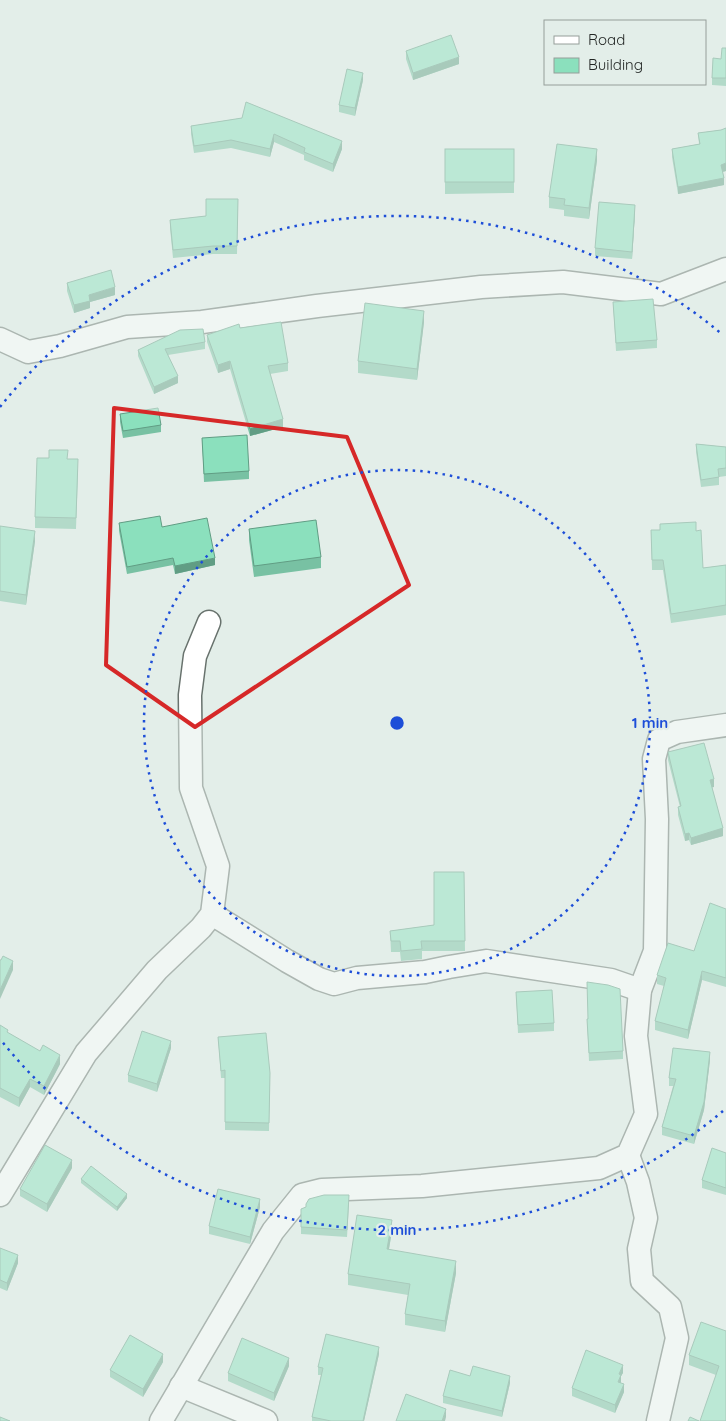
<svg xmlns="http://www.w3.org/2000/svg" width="726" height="1421" viewBox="0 0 726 1421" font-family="Quicksand,sans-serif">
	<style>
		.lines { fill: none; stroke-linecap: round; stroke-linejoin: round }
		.minor-casing { stroke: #68726d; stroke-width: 25 }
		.minor { stroke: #fff; stroke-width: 22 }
		.wall { fill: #78c1a3 }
		.shaded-wall { fill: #619d84 }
		.building { fill: #8be0bd; stroke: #619d84 }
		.marked { fill: none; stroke: #d62828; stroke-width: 4; stroke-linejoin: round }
		.ring { fill: none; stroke: #1d4ed8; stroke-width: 2.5; stroke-dasharray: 2.5 5 }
		.centre { fill: #1d4ed8; stroke: #e3eee9; stroke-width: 2.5 }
		.ring-label { font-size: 15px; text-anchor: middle; font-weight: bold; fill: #1d4ed8; stroke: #e3eee9; stroke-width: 4.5; stroke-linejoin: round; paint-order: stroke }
	</style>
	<rect width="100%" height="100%" fill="#e3eee9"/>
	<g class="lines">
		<defs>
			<g id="minor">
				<path d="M0,339l28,13 32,-6 67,-19 75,-5 115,-16 164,-19 82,-5 98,12 65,-25"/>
				<path d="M212,914l75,47 32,18 15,5 23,-6 68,-6 24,-5 37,-6 125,19 29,10"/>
				<path d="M628,1155l10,27 8,36 -7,31 3,32 28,26 7,31 -19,83"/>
				<path d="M0,1195l86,-142 71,-83 44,-42 11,-14 6,-48 -27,-78 -1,-93 5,-39 14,-34"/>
				<path d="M181,1386l85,35"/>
				<path d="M161,1421l112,-190 29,-36 20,-5 100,-4 177,-18 29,-13 18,-41 -10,-78 4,-46 15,-39 2,-132 -3,-60 5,-19 18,-8 49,-7"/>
			</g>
		</defs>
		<use href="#minor" class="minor-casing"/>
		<use href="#minor" class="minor"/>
	</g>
	<g class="wall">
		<path d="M726,48v38l-14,-1v-7z"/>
		<path d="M406,51l53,13 -46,16 -7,-21z"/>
		<path d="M363,80l-8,36 -16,-4v-7z"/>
		<path d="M242,118l100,31 -9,23 -29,-12v-5l-30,-13 -4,15 -39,-9 -37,5 -3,-19v-8z"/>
		<path d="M726,128v43l-3,1 1,13 -46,9 -6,-37v-8l27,-5 -1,-11 23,-3z"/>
		<path d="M445,149h69v44l-69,1z"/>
		<path d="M597,160l-8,59 -25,-3v-6l-15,-2v-11z"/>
		<path d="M238,199l-1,55h-24l-40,4 -3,-30v-8l36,-4z"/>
		<path d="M635,213l-3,46 -37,-3v-8z"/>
		<path d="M67,283l48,12 -25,7v6l-16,5 -7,-22z"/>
		<path d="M613,302l44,38v8l-41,3z"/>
		<path d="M424,322l-7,58 -59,-7v-12z"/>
		<path d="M240,328l48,35v8l-18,3 13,53 -33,9 -20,-67 -12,4 -11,-31v-7z"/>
		<path d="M205,342v7l-37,6 10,28 -24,11 -16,-38v-6z"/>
		<path d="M120,414l41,11v7l-38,6 -3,-16z"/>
		<path d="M202,438l47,33v8l-45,3z"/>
		<path d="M696,444l30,3v29l-7,1v8l-18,2 -5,-35z"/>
		<path d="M68,459l10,12 -2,58 -41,-1v-11z"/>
		<path d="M119,523l43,4 53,38 -40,9 -2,-9 -46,9 -8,-43z"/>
		<path d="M0,526l35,15 -9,64 -26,-4z"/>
		<path d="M249,529l72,28v11l-67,9 -5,-37z"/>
		<path d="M651,530l45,1 7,37 23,-3v50l-55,8 -8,-53h-11z"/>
		<path d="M668,752l46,35h-2l11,49 -32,9 -2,-5 -4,1 -7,-26v-8h2l-12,-47z"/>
		<path d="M464,872l1,79h-43v8l-21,2 -1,-9h-9l-1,-21 44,-6z"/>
		<path d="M726,909v78l-24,-7 -14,59 -33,-9v-9l9,-35 -7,-2v-9l37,-24z"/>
		<path d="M516,992l38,31v8l-36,2z"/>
		<path d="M587,1019l36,32v8l-34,2z"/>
		<path d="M0,1025l8,8 52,31 -16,31 -14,-8 -11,20 -19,-10z"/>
		<path d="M218,1037l52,36 -1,58 -44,-1v-52h-4z"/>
		<path d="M171,1048l-14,44 -29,-10v-7z"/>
		<path d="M710,1060l-6,50 -10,34 -32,-9v-8l11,-41h-4v-8z"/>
		<path d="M726,1153v42l-24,-7v-8z"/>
		<path d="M72,1168l-25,44 -27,-16v-7z"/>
		<path d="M81,1179l46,19 -10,13 -36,-28z"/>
		<path d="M349,1203l-2,34 -46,-3v-7l5,-20z"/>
		<path d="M260,1207l-10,37 -41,-10v-8z"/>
		<path d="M392,1231l-3,18 67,24 -11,59 -40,-7v-11l3,-19 -60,-10v-11z"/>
		<path d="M0,1248l18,15 -11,28 -7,-3z"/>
		<path d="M726,1331v90l-10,-46 -27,-10v-10z"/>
		<path d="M379,1354l-15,67h-52v-4l9,-42h-3v-8z"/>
		<path d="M163,1362l-20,35 -33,-20v-7z"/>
		<path d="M289,1366l-15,35 -46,-20v-8z"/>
		<path d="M623,1373l-2,3v7l3,9 -9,21 -43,-17v-8z"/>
		<path d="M470,1376l40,7 -8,34 -59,-14v-7z"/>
	</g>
	<g class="shaded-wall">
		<path d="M459,57v7l-46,16v-7z"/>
		<path d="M363,73v7l-8,36v-8z"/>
		<path d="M274,134v8l-4,15v-8z"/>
		<path d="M342,141v8l-9,23v-8z"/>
		<path d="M597,149v11l-8,59v-11z"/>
		<path d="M726,163v8l-5,1v-7z"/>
		<path d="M724,178v7l-46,9v-7z"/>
		<path d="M635,205v8l-3,46v-7z"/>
		<path d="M115,287v8l-25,7v6l-16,5v-8l15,-10z"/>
		<path d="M424,311v11l-7,58v-11z"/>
		<path d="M230,361v8l-12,4v-8z"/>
		<path d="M178,376v7l-24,11v-7z"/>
		<path d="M283,419v8l-33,9v-7z"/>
		<path d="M35,531v10l-9,64v-10z"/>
		<path d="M215,558v7l-40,9v-8z"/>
		<path d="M714,779v8l-4,1v-8z"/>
		<path d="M723,828v8l-32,9v-7z"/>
		<path d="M689,833v7l-4,1v-7z"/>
		<path d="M13,961v9l-13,29v-9z"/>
		<path d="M702,971v9l-14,59v-9z"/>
		<path d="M171,1041v7l-14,44v-8z"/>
		<path d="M710,1052v8l-6,50 -10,34v-8z"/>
		<path d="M60,1055v9l-16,31v-9z"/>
		<path d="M30,1079v8l-11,20v-9z"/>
		<path d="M72,1160v8l-25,44v-8z"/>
		<path d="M127,1194v4l-10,13v-4z"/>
		<path d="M260,1199v8l-10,37v-7z"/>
		<path d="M392,1220v11l-5,29v-11z"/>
		<path d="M18,1255v8l-11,28v-8z"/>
		<path d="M456,1261v12l-11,59v-11z"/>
		<path d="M379,1347v7l-15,67h-1z"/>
		<path d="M163,1354v8l-20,35v-8z"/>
		<path d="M289,1358v8l-15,35v-8z"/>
		<path d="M623,1365v8l-2,3v7l-3,7 1,-16z"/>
		<path d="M510,1376v7l-8,34v-6z"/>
		<path d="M624,1384v8l-9,21v-8z"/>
		<path d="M446,1409v8l-1,4h-3z"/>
	</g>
	<g class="building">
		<path d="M451,35l8,22 -46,16 -7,-22z"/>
		<path d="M722,48h4v30h-14l1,-20 8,1z"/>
		<path d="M347,69l16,4 -8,35 -16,-3z"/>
		<path d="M246,102l96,39 -9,23 -29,-12 1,-4 -31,-14 -4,15 -39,-9 -37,6 -3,-20 51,-8z"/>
		<path d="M726,128v35l-5,2 3,13 -46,9 -6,-38 28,-5 -2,-11 23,-3z"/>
		<path d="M557,144l40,5 -8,59 -25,-3 1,-6 -16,-2z"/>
		<rect x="445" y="149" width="69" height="33"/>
		<path d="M206,199h32l-1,47h-24l-40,4 -3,-30 36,-4z"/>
		<path d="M599,202l36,3 -3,47 -37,-4z"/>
		<path d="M111,270l4,17 -26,8 1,6 -16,4 -7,-22z"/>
		<path d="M653,299l4,41 -41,3 -3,-41z"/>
		<path d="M365,303l59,8 -7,58 -59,-8z"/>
		<path d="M281,322l7,41 -20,3 15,53 -33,10 -20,-68 -12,4 -11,-30 32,-11 1,4z"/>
		<path d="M203,329l2,13 -40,7 13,27 -24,11 -16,-37 42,-20z"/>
		<path d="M158,408l3,17 -38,6 -3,-17z"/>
		<path d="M247,435l2,36 -45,3 -2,-36z"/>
		<path d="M696,444l30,3v21l-8,1 1,8 -18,3z"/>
		<path d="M49,450h19l-1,9h11l-2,59 -41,-1 2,-59h12z"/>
		<path d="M160,516l2,11 45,-9 8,40 -40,8 -2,-8 -46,9 -8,-44z"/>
		<path d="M316,520l5,37 -67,9 -5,-37z"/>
		<path d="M696,522v9l5,-1 2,38 23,-3v40l-55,9 -8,-54h-11l-1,-30h9v-6z"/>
		<path d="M0,526l35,5 -9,64 -26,-4z"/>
		<path d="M704,743l10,36 -4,1 13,48 -32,10 -2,-5 -4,1 -7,-27 3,-1 -13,-54z"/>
		<path d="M434,872h30l1,69h-44l1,8 -21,2 -1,-10h-9l-1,-10 44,-6z"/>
		<path d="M710,903l16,6v69l-24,-7 -14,59 -33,-9 11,-43 -9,-3 11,-32 26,8z"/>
		<path d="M3,956l10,5 -13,29v-30h1z"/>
		<path d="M587,982l21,3 12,4 3,62 -34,2 -2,-34h1z"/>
		<path d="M552,990l2,33 -36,2 -2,-33z"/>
		<path d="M0,1025l8,5 -1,2 33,19 3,-6 17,10 -16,31 -14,-7 -11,19 -19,-10z"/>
		<path d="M142,1031l29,10 -14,43 -29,-9z"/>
		<path d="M266,1033l4,40 -1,50 -44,-1v-52l-4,1 -3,-34z"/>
		<path d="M673,1048l37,4 -6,50 -10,34 -32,-9 14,-48 -7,-1z"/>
		<path d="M45,1145l27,15 -25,44 -27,-15z"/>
		<path d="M712,1148l14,5v35l-24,-8z"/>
		<path d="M91,1166l36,28 -10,13 -36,-28z"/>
		<path d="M218,1189l42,10 -10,38 -41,-11z"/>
		<path d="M324,1195h25l-2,35 -46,-3v-18l5,-2v-3l3,-5z"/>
		<path d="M357,1215l35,5 -5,29 69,12 -11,60 -40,-7 5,-30 -62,-10z"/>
		<path d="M0,1248l18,7 -11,28 -7,-3z"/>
		<path d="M701,1322l25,9v90h-26l19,-55 -30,-11z"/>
		<path d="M326,1334l53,13 -16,74h-32l-19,-4 11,-49 -5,-1z"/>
		<path d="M130,1335l33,19 -20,35 -33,-19z"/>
		<path d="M242,1338l47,20 -15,35 -46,-20z"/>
		<path d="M586,1350l37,15 -4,9 2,1 -3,7 6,2 -9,21 -43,-17z"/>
		<path d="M473,1366l37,10 -8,35 -59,-15 7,-26 20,6z"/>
		<path d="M406,1394l40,15 -4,12h-46z"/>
		<path d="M0,1417l10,4h-10z"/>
		<path d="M690,1417l9,4h-11z"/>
	</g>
	<path d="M0 0H726V1421H0ZM114,408l233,29 62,148 -214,142 -89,-62z" fill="#e3eee9" fill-opacity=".55" fill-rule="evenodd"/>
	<path class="marked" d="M114,408l233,29 62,148 -214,142 -89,-62z"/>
	<g class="ring">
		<circle cx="397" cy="723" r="253"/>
		<path d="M723 1111A507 507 0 0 1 0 1039M0 407A507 507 0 0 1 723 335"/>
	</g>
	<circle cx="397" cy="723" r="8" class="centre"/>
	<g class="ring-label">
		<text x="650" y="728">1 min</text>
		<text x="397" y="1235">2 min</text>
	</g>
	<rect x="544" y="20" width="162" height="65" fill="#e3eee9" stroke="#969e9a"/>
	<rect x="554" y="36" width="25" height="8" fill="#ffffff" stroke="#969e9a"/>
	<text x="588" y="45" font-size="15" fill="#222624">Road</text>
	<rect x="554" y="58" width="25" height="15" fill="#8be0bd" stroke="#969e9a"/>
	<text x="588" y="70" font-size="15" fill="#222624">Building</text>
</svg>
